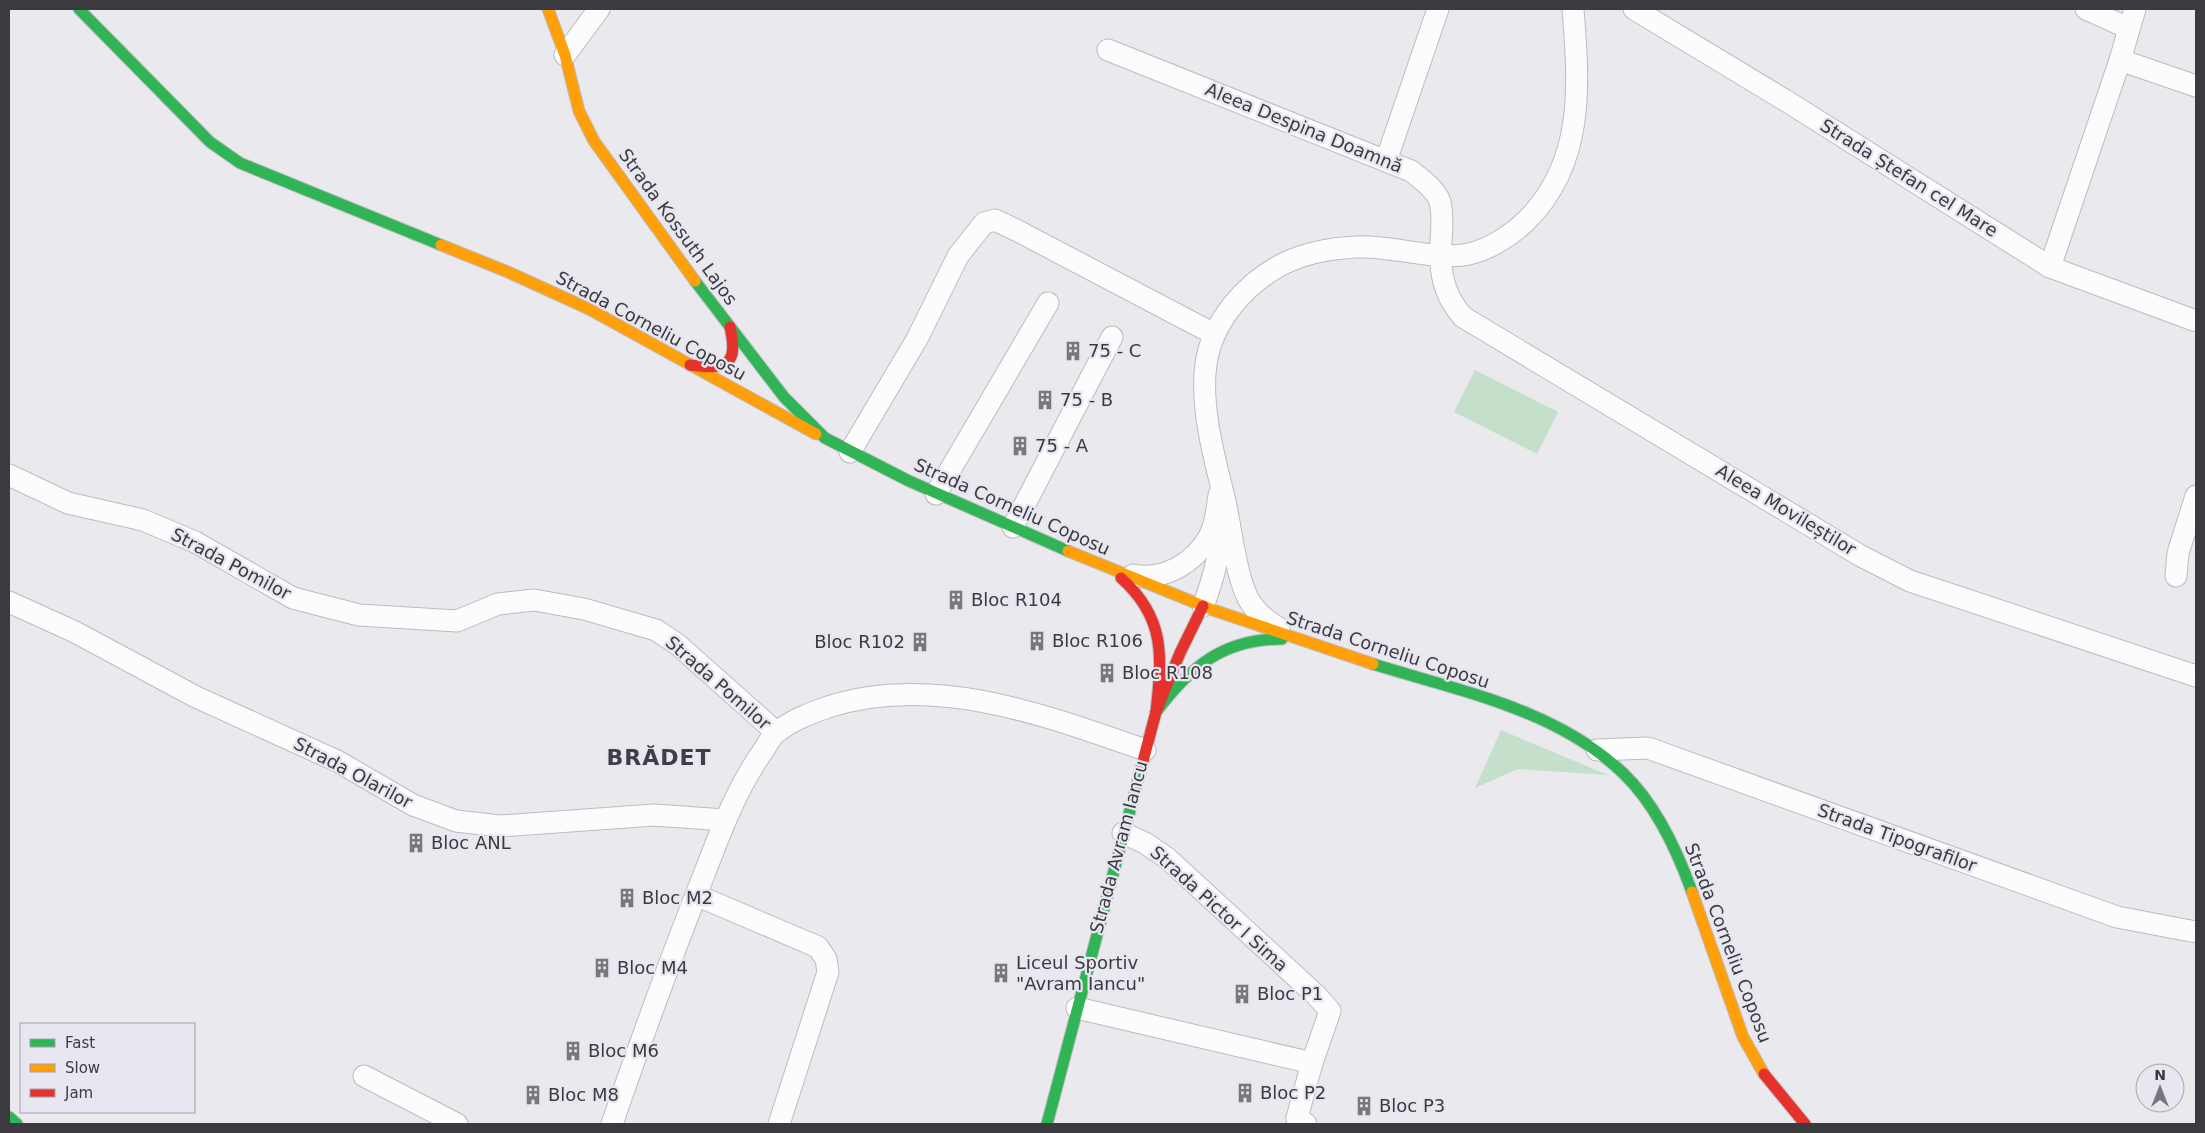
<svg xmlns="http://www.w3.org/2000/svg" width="2205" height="1133" viewBox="0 0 2205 1133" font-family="'DejaVu Sans',sans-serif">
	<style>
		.green { fill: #c5e0ca }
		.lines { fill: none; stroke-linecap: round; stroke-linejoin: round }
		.street-casing { stroke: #bcbcc0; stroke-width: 23 }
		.fast-casing { stroke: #bcbcc0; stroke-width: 13 }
		.slow-casing { stroke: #bcbcc0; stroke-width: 13 }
		.jam-casing { stroke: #bcbcc0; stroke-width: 13 }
		.street { stroke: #fcfcfc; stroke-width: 21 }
		.fast { stroke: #30b455; stroke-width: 11 }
		.slow { stroke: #ff9f0a; stroke-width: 11 }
		.jam { stroke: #e5322d; stroke-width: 11 }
		.labels { text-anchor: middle; stroke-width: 4.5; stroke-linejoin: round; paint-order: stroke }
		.street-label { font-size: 18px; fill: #3b3b3f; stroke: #e7e6f1 }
		.poi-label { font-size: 18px; fill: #3b3b3f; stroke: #e7e6f1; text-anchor: start }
		.district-label { font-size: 22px; font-weight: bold; letter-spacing: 1px; fill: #3e3e46; stroke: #e7e6f1 }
	</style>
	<rect width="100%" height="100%" fill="#e9e9ee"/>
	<g class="green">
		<path d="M1475,370l83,42 -21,42 -83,-42z"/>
		<path d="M1501,730l107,45 -90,-6 -43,19z"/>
	</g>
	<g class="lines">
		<defs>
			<g id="street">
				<path d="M1634,9l154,93 262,165 146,54"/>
				<path d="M2086,9l42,19"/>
				<path d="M1108,50l303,121c10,8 25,18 29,31 3,12 2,27 1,39 -2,29 2,54 22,76l398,239 49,25 286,95"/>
				<path d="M565,55l34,-46"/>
				<path d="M2120,60l76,26"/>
				<path d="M1386,161l52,-152"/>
				<path d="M2050,267l70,-207 15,-51"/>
				<path d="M850,452l67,-113 41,-83 26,-33 11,-3 21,10 198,104"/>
				<path d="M9,475l59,28 75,17 52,22 98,56 66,17 98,6 41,-17 36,-4 50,9 72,21 21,14 99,88"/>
				<path d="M936,494l112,-191"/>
				<path d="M1013,527l99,-190"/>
				<path d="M1133,575c31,6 61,-12 76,-38 7,-13 8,-28 10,-42"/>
				<path d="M2176,576l2,-23 18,-57"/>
				<path d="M9,602l66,30 121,65 141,64 76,44 43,16 44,5 154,-11 71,5"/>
				<path d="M1203,606c11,-28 18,-56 19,-86"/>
				<path d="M1279,628c-11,-6 -20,-13 -27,-23 -16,-22 -21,-80 -28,-108 -10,-40 -24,-92 -18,-133 6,-43 40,-81 77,-100 22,-11 50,-16 74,-17 34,-2 80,14 112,7 21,-5 43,-19 58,-34 58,-58 52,-135 46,-211"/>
				<path d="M1597,750l51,-2 469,169 79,15"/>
				<path d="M1123,833l22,10 22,15 150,138 13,15 -18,52 -15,55 9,6"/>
				<path d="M696,895l122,52 8,12 2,13 -49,152"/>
				<path d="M1077,1008l235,55"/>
				<path d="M364,1076l93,48"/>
				<path d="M612,1124c29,-84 60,-169 93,-252 16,-42 32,-84 58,-121 4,-6 8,-15 14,-19 15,-12 34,-19 51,-25 106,-34 217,8 317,43"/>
			</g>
			<g id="fast">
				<path d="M79,9l131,133 30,21 201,82"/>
				<path d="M695,281l89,116 41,41 84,43 159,70"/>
				<path d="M1373,664c86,27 184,45 251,110 32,31 53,76 68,118"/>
				<path d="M1156,712c34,-45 67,-73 126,-73"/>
				<path d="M9,1117l8,7"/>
				<path d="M1047,1124l95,-359"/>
			</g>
			<g id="slow">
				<path d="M548,9l17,46 14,56 15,30 101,140"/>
				<path d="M441,245l67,27 81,37 227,125"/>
				<path d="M1068,551l145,59 160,54"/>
				<path d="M1692,892l51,145 21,37"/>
			</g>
			<g id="jam">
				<path d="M690,365c36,5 49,1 40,-38"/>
				<path d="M1121,578c45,40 41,79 35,134"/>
				<path d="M1142,765l14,-53 24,-59 23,-47"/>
				<path d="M1764,1074l41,50"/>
			</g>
		</defs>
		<use href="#street" class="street-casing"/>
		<use href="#fast" class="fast-casing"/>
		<use href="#slow" class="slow-casing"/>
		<use href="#jam" class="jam-casing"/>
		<use href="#street" class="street"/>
		<use href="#fast" class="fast"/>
		<use href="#slow" class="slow"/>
		<use href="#jam" class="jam"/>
	</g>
	<defs>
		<symbol id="building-bare" viewBox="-9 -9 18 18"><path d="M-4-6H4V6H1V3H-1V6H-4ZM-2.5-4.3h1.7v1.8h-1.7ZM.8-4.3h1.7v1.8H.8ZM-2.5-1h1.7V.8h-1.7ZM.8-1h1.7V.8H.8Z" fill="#78787c" stroke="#e7e6f1" stroke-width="2.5" paint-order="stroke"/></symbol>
	</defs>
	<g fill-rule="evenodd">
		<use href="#building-bare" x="1059" y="337" width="28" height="28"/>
		<use href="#building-bare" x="1031" y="386" width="28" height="28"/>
		<use href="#building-bare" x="1006" y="432" width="28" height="28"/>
		<use href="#building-bare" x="942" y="586" width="28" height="28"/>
		<use href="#building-bare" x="1023" y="627" width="28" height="28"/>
		<use href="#building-bare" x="906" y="628" width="28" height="28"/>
		<use href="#building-bare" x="1093" y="659" width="28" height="28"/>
		<use href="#building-bare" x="402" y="829" width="28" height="28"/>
		<use href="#building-bare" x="613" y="884" width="28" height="28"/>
		<use href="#building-bare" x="588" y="954" width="28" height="28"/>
		<use href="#building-bare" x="987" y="959" width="28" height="28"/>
		<use href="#building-bare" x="1228" y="980" width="28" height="28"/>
		<use href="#building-bare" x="559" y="1037" width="28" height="28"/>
		<use href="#building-bare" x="1231" y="1079" width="28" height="28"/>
		<use href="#building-bare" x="519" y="1081" width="28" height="28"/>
		<use href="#building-bare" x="1350" y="1092" width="28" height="28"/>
	</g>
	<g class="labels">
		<g class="street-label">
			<text transform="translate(1304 128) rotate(22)" y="6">Aleea Despina Doamnă</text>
			<text transform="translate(1909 178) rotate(32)" y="6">Strada Ștefan cel Mare</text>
			<text transform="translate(678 227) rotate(54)" y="6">Strada Kossuth Lajos</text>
			<text transform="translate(651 326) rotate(28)" y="6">Strada Corneliu Coposu</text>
			<text transform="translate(1012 507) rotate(24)" y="6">Strada Corneliu Coposu</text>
			<text transform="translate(1786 510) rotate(31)" y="6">Aleea Movileștilor</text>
			<text transform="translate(231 564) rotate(28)" y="6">Strada Pomilor</text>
			<text transform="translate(1388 650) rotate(18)" y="6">Strada Corneliu Coposu</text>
			<text transform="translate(718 683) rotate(41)" y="6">Strada Pomilor</text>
			<text transform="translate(353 773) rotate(28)" y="6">Strada Olarilor</text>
			<text transform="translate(1897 838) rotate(20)" y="6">Strada Tipografilor</text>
			<text transform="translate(1119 847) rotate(-75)" y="6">Strada Avram Iancu</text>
			<text transform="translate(1219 909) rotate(42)" y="6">Strada Pictor I Sima</text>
			<text transform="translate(1728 943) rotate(69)" y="6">Strada Corneliu Coposu</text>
		</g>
		<g class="poi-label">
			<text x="1088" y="357">75 - C</text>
			<text x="1060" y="406">75 - B</text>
			<text x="1035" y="452">75 - A</text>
			<text x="971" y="606">Bloc R104</text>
			<text x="1052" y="647">Bloc R106</text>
			<text x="905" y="648" text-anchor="end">Bloc R102</text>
			<text x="1122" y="679">Bloc R108</text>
			<text x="431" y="849">Bloc ANL</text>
			<text x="642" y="904">Bloc M2</text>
			<text x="1016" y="969">Liceul Sportiv<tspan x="1016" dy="21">"Avram Iancu"</tspan></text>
			<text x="617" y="974">Bloc M4</text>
			<text x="1257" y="1000">Bloc P1</text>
			<text x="588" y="1057">Bloc M6</text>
			<text x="1260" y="1099">Bloc P2</text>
			<text x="548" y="1101">Bloc M8</text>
			<text x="1379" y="1112">Bloc P3</text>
		</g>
		<g class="district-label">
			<text x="659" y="765">BRĂDET</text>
		</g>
	</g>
	<rect width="2205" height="1133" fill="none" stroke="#3b3b3f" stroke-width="20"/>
	<rect x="20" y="1023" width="175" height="90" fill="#e7e6f1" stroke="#a2a2aa"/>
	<rect x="30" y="1039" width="25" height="8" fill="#30b455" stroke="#a2a2aa"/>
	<text x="65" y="1048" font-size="15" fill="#3b3b3f">Fast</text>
	<rect x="30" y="1064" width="25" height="8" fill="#ff9f0a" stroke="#a2a2aa"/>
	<text x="65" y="1073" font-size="15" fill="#3b3b3f">Slow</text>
	<rect x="30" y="1089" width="25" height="8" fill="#e5322d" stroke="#a2a2aa"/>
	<text x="65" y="1098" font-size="15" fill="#3b3b3f">Jam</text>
	<g transform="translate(2160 1088)"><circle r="24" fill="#e7e6f1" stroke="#a2a2aa"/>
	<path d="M0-4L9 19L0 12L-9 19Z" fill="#78787c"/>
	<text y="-8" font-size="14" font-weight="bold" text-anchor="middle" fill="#3b3b3f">N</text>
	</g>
</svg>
